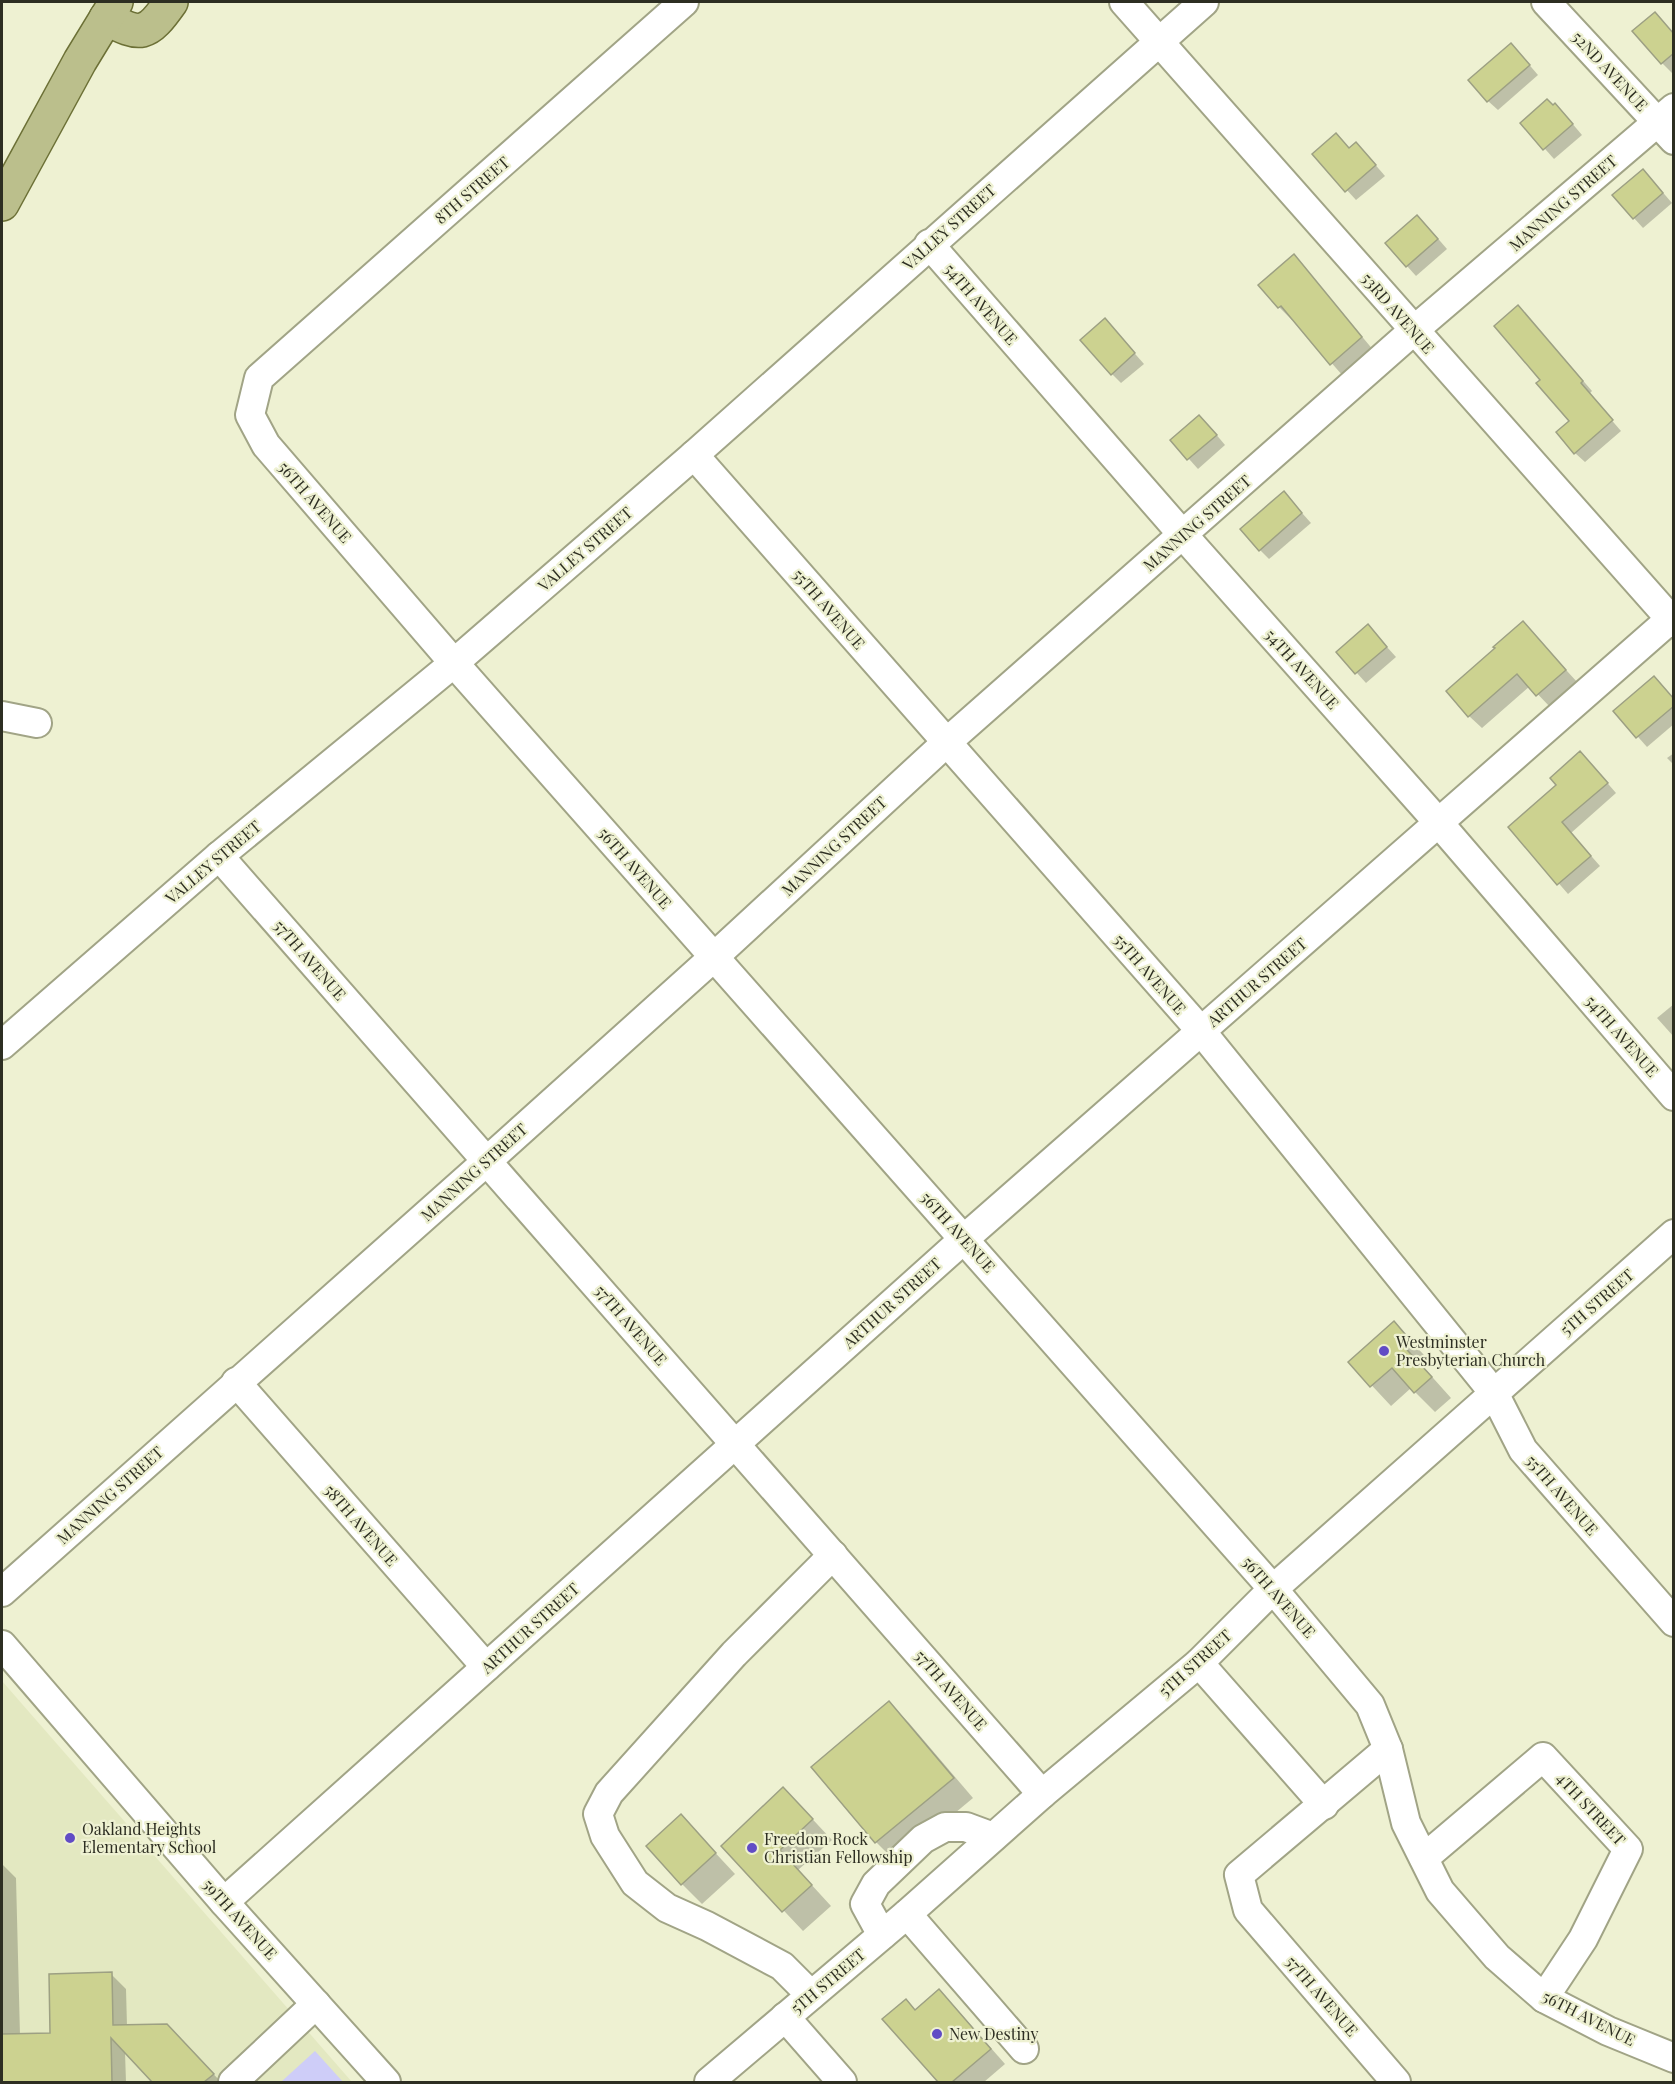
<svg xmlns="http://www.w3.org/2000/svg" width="1675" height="2084" viewBox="0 0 1675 2084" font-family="'Playfair Display',serif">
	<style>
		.built { fill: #e3e8c1 }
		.green { fill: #cecdf8 }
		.shadow { fill: #0003 }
		.building { fill: #ccd290; stroke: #9da083; stroke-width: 1.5 }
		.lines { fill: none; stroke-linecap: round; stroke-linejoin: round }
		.minor-casing { stroke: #a1a486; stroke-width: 32 }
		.major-casing { stroke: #6c7036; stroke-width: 36 }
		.minor { stroke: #fff; stroke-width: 28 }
		.major { stroke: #bbbf8c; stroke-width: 33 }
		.poi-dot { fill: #614cc5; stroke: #eef1d2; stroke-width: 2 }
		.labels { text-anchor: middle; stroke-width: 4.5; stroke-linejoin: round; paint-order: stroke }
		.street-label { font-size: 16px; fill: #2d2e22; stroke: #eef1d2 }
		.poi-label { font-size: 16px; fill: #2d2e22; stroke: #eef1d2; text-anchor: start }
	</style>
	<rect width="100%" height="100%" fill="#eef1d2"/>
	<path class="built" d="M2,1681l62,71 288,330h-350z"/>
	<path class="green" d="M315,2051l28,31h-62z"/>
	<g class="shadow">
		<path d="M1674,34v37l-2,2 -10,-10z"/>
		<path d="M1520,54l18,21 -40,35 -10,-9z"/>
		<path d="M1565,115l17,20 -28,24 -32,-36z"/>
		<path d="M1350,150l16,4 19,22 -29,24 -42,-46z"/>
		<path d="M1652,180l20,23 -29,25 -29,-32z"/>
		<path d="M1427,226l20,23 -31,27 -9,-10z"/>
		<path d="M1294,256l12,13 68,82 -31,25 -50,-57 -1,1 -13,-13 -19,-22z"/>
		<path d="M1528,317l64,74 -3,3 32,37 -36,31 -10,-9 -4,-32z"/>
		<path d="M1114,330l30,34 -23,19 -9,-9z"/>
		<path d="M1209,426l16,19 -27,24 -26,-29z"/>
		<path d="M1293,503l18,20 -42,36 -9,-9z"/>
		<path d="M1523,623l55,60 -28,24 -20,-21 -48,42 -13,-12z"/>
		<path d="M1377,636l19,21 -30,26 -28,-31z"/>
		<path d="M1674,699v25l-27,23 -32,-36z"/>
		<path d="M1674,753v12l-7,-7z"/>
		<path d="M1590,763l26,30 -45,40 29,33 -32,28 -58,-67z"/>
		<path d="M1674,1004v33l-17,-19z"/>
		<path d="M1394,1323l30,32 -7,5 34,38 -16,14 -24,-24 -20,18 -41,-44z"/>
		<path d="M889,1703l20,20 64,75 -77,64 -20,-20 -63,-75z"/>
		<path d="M803,1809l29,31 -34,30 33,36 -28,25 -80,-85z"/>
		<path d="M681,1816l54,58 -33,30 -20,-20z"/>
		<path d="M2,1819v45l14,14 4,157 32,-1 59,-60 15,15 1,37 55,15 39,41h-67l-29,-30 1,30h-124z"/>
		<path d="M954,2006l51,58 -21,18h-44l-55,-62 31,-9z"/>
	</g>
	<g class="building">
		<path d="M1655,12l19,22v19l-13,11 -29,-33z"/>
		<path d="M1511,43l19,22 -43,37 -19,-22z"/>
		<path d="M1547,99l6,6 2,-2 18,21 -30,26 -23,-27z"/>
		<path d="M1336,133l13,15 7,-6 20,23 -31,27 -33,-38z"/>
		<path d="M1643,169l20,24 -30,26 -21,-24z"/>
		<path d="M1417,215l21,24 -32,28 -21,-24z"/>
		<path d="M1294,254l68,83 -32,28 -49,-59 -3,2 -20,-23z"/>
		<path d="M1518,305l65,76 -2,2 32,37 -39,34 -18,-22 13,-11 -33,-38 4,-3 -46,-54z"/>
		<path d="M1105,318l30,35 -24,22 -31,-35z"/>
		<path d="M1199,415l18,20 -30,25 -17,-20z"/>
		<path d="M1284,491l18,22 -43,38 -19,-22z"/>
		<path d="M1523,621l43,49 -30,26 -19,-22 -49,43 -22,-26 49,-43 -2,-1z"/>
		<path d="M1368,624l19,23 -32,27 -19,-22z"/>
		<path d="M1654,676l20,23v7l-38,32 -23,-27z"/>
		<path d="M1580,751l28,32 -46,39 29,34 -34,29 -49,-58 48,-42 -6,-7z"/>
		<path d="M1394,1321l11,13 -7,6 34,37 -18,16 -22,-25 -22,19 -22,-25z"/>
		<path d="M889,1701l65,77 -79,65 -64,-76z"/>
		<path d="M783,1787l30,32 -33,31 32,35 -30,27 -61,-66z"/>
		<path d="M681,1814l35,39 -35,32 -35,-39z"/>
		<path d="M112,1972l1,53 54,-1 47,50 -10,8h-52l-41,-44 1,44h-110v-48l48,-1 -1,-59z"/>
		<path d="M939,1989l52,60 -39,33h-14l-56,-63 24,-20 9,11z"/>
	</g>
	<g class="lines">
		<defs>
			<g id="minor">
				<path d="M684,2l-425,376 -9,37 16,30 188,218 819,926 97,116 18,44 18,74 34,68 57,66 47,41 64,33 66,27"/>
				<path d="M1124,2l550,621"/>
				<path d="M1546,2l128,138"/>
				<path d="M929,244l254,291 255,287 236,274"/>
				<path d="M694,455l507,576 293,362 29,57 151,172"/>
				<path d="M2,716l35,7"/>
				<path d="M219,856l823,938"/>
				<path d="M2,1045l217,-189 235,-193 240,-208 510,-453"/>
				<path d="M236,1382l250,285"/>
				<path d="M2,1592l485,-431 227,-204 233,-215 466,-411 261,-223"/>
				<path d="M2,1645l222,257 162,180"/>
				<path d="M1199,1663l125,142"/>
				<path d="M1388,1749l-149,126 9,35 148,172"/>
				<path d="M1424,1858l119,-101 85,92 -45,90 -39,59"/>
				<path d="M224,1902l740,-663 710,-623"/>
				<path d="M907,1914l117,135"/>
				<path d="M882,1935l-17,-31 11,-20 47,-45 22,-12h21l27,10"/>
				<path d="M811,1995l-29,-29 -75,-40 -40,-18 -32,-25 -30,-47 -7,-22 11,-21 125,-139 99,-99"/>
				<path d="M785,2017l57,65"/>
				<path d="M233,2082l83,-78"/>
				<path d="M709,2082l198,-168 135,-120 157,-131 74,-74 401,-355"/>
			</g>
			<g id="major">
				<path d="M106,18c35,19 41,18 65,-16"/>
				<path d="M2,204l78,-143 36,-59"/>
			</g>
		</defs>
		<use href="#minor" class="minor-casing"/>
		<use href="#major" class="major-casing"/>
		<use href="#minor" class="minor"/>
		<use href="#major" class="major"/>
	</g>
	<g class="poi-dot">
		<circle cx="1384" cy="1351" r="6"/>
		<circle cx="70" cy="1838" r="6"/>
		<circle cx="752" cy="1848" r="6"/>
		<circle cx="937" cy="2034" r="6"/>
	</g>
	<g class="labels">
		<g class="street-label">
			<text transform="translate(1610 71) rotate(47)" y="6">52ND AVENUE</text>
			<text transform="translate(472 190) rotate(-41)" y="6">8TH STREET</text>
			<text transform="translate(1563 203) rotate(-41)" y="6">MANNING STREET</text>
			<text transform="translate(949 227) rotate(-42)" y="6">VALLEY STREET</text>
			<text transform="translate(981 304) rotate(49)" y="6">54TH AVENUE</text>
			<text transform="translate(1398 313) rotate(49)" y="6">53RD AVENUE</text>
			<text transform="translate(315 502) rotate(49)" y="6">56TH AVENUE</text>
			<text transform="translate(1197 523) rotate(-41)" y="6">MANNING STREET</text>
			<text transform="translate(585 549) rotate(-41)" y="6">VALLEY STREET</text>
			<text transform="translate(829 609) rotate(49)" y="6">55TH AVENUE</text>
			<text transform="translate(1302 669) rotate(48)" y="6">54TH AVENUE</text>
			<text transform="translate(834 846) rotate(-43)" y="6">MANNING STREET</text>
			<text transform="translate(213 862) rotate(-40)" y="6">VALLEY STREET</text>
			<text transform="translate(635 868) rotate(49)" y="6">56TH AVENUE</text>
			<text transform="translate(310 960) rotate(49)" y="6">57TH AVENUE</text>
			<text transform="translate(1150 974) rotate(49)" y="6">55TH AVENUE</text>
			<text transform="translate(1257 982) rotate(-41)" y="6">ARTHUR STREET</text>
			<text transform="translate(1622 1036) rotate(49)" y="6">54TH AVENUE</text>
			<text transform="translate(474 1172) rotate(-42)" y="6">MANNING STREET</text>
			<text transform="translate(958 1232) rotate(48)" y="6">56TH AVENUE</text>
			<text transform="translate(1597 1302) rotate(-41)" y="6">5TH STREET</text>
			<text transform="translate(892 1303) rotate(-42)" y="6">ARTHUR STREET</text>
			<text transform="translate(631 1325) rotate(49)" y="6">57TH AVENUE</text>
			<text transform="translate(110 1495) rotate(-42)" y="6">MANNING STREET</text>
			<text transform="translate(1562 1495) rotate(49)" y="6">55TH AVENUE</text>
			<text transform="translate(361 1525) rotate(49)" y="6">58TH AVENUE</text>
			<text transform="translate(1279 1597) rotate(49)" y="6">56TH AVENUE</text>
			<text transform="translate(530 1628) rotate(-42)" y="6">ARTHUR STREET</text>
			<text transform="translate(1195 1663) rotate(-42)" y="6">5TH STREET</text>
			<text transform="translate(951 1690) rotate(49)" y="6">57TH AVENUE</text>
			<text transform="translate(1591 1809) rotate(47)" y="6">4TH STREET</text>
			<text transform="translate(240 1919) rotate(48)" y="6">59TH AVENUE</text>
			<text transform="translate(828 1981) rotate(-40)" y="6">5TH STREET</text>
			<text transform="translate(1322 1996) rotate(49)" y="6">57TH AVENUE</text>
			<text transform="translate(1589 2018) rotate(27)" y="6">56TH AVENUE</text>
		</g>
		<g class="poi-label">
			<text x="1396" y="1348">Westminster<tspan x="1396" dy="18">Presbyterian Church</tspan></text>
			<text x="82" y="1835">Oakland Heights<tspan x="82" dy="18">Elementary School</tspan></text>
			<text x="764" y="1845">Freedom Rock<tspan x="764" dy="18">Christian Fellowship</tspan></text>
			<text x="949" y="2040">New Destiny</text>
		</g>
	</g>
	<rect width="1675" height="2084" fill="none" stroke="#2d2e22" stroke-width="6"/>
</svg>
